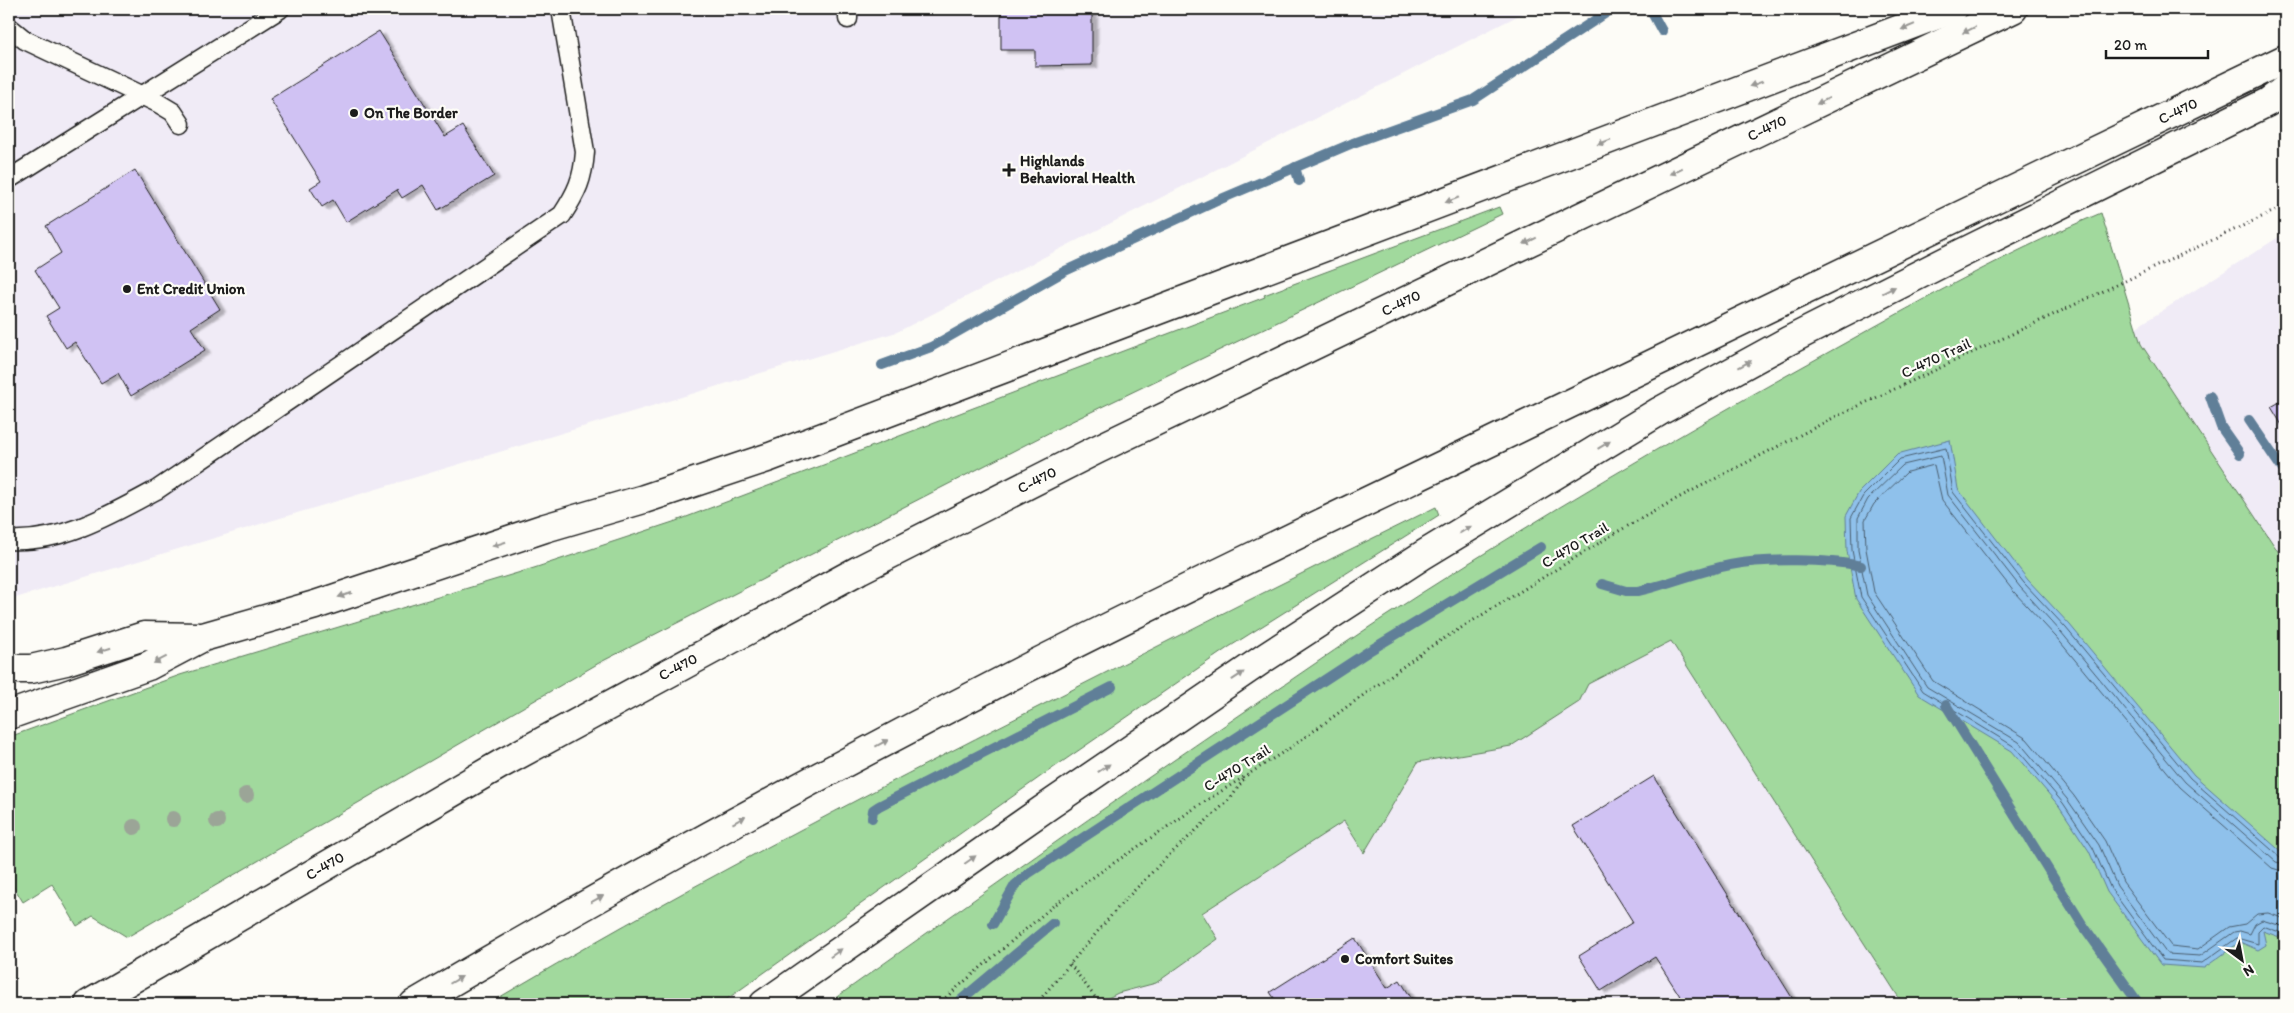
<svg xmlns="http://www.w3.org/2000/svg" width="2294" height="1013" viewBox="0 0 2294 1013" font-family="Itim,sans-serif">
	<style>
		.built { fill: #f0ebf6 }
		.green { fill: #a1d99d; stroke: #5e7a5c }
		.water { fill: #8fc1eb; stroke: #617f98 }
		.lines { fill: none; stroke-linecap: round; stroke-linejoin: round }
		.shore { stroke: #4a5e6f; stroke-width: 1 }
		.stream { stroke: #617f98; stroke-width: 10 }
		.building { fill: #d0c2f3; stroke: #1c1c1c; filter: url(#shadow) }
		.lane-casing { stroke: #1c1c1c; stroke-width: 21 }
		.highway-casing { stroke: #1c1c1c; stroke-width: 31 }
		.path { stroke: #1c1c1c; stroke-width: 3; stroke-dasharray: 1 4; stroke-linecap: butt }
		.lane { stroke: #fdfcf7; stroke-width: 18 }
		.highway { stroke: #fdfcf7; stroke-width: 28 }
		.tree { fill: #9ba597 }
		.oneway { fill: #989794 }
		.poi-dot { fill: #1c1c1c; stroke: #fdfcf7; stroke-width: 2 }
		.labels { text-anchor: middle; stroke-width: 4.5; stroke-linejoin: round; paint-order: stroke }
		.street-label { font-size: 15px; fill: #1c1c1c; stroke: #fdfcf7 }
		.poi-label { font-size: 15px; font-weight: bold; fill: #1c1c1c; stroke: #fdfcf7; text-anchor: start }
	</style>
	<defs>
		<filter id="shadow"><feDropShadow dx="5.5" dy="3" stdDeviation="1" flood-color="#0004"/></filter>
	</defs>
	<rect width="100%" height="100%" fill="#fdfcf7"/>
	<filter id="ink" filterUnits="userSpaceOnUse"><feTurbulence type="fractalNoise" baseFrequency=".02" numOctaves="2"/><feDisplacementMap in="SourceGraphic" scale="10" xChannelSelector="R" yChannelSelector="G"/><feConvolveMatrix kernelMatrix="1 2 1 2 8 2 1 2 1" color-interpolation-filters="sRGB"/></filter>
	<g filter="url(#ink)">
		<g class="built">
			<path d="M9,9h1522l-634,323 -888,268z"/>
			<path d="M2285,233v329l-144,-218 -6,-16z"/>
			<path d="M1671,641l232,363h-807l22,-11 38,-10 62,-44 -16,-25 142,-94 20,32 54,-90 93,-16 68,-44 9,-18z"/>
		</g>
		<g class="green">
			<path d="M1499,207l3,7 -440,212 -463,237 -472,274 -34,-21 -16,10 -25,-42 -29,18 -14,-23v-142l171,-62 354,-107 142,-47 589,-224 -1,-2z"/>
			<path d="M2101,213l40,131 144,218v442h-382l-232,-363 -83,43 -9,18 -68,44 -93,16 -54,91 -20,-32 -142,92 16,26 -62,44 -38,10 -22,11h-269c139,-99 279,-198 420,-294 59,-40 116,-80 176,-118 121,-77 244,-150 370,-220 101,-56 201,-114 308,-159z"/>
			<path d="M1436,507l3,8 -210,132 -189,130 -320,227h-232c182,-108 370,-206 558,-301 130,-66 259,-132 390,-196z"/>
		</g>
		<path class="water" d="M1950,440l8,49 70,91 42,45 124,150 91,80v84l-22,-8 3,14 -8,5 -18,-8 -36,26 -43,-3 -54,-73 -18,-41 -30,-45 -47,-55 -93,-56 -63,-96 -9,-48 -1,-35 13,-24 38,-38z"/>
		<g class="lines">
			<g class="shore">
				<path d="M2285,858l-5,-1 -90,-79 -124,-150 -42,-45 -71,-91 -7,-44 -46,11 -37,37 -12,22 1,32 9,47 62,94 92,56 48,56 30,45 18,41 52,71 39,3 35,-25 21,6v-13l5,-5 22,8"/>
				<path d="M2285,864l-9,-2 -91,-80 -124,-150 -41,-45 -72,-92 -7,-39 -38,9 -35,34 -10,19v32l9,45 60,92 92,55 48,57 32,46 18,41 50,68 33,2 34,-24 6,-1 10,3 5,-10 7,-4 23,7"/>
				<path d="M2285,872l-13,-4 -92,-81 -124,-150 -42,-45 -72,-92 -8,-35 -27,7 -33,32 -9,16 1,29 8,43 59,89 94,58 47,57 31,45 18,41 48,64 27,3 31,-22 16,-3 12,-10 11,-1 17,6"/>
			</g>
			<g class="stream">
				<path d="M1650,9l12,22"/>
				<path d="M1295,167l4,14"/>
				<path d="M882,365l49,-18 134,-76 156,-72 132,-56 120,-43 139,-91"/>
				<path d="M2210,396l11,31 19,27"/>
				<path d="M2249,420l36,53"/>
				<path d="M1602,584l24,7h12c31,-7 61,-20 92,-26 34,-7 98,-6 131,1"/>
				<path d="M1946,705l136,219 57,80"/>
				<path d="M872,818l1,-8 6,-4 233,-119"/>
				<path d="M993,924l22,-39 14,-12 340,-222 172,-104"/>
				<path d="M956,1004l97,-81"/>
			</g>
		</g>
		<g class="building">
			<path d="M1001,9h91v56l-57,1v-16h-34z"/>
			<path d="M379,31l66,106 18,-11 31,50 -56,34 -15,-25 -21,13 -5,-8 -51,32 -13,-22 -11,7 -12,-19 11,-7 -51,-82z"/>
			<path d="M135,170l85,139 -29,19 14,22 -74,46 -13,-23 -17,10 -26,-41 -9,6 -20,-32 13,-8 -24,-38 26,-17 -15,-27z"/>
			<path d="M2285,399v31l-14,-23z"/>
			<path d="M1654,776l142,228h-111l-30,-47 -54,34 -22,-35 54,-34 -60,-96z"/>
			<path d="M1355,938l32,50 13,-8 15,24h-137l-8,-12z"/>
		</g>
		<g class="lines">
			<defs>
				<g id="lane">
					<path d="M848,9v10"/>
					<path d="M9,27l16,13 133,63 15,9 8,12"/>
					<path d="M9,179l271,-170"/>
					<path d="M9,540c54,3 103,-26 149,-51l404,-274c15,-23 21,-36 23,-63l-24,-143"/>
				</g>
				<g id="highway">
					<path d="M9,669h22l35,-8 78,-25 55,1"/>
					<path d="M9,715l139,-49 55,-29 112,-32 230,-77 99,-29 126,-42 1183,-448"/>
					<path d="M89,1004l412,-240 358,-194 237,-120 917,-441"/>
					<path d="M414,1004c199,-117 403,-229 609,-334 151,-77 303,-149 455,-222 269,-130 539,-258 807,-389"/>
					<path d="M764,1004l284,-198 218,-149 157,-102 237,-144 128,-70 174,-88 306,-151 17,-13"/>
				</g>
			</defs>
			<use href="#lane" class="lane-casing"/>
			<use href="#highway" class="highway-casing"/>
			<g class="path">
				<path d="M1070,964l30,40"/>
				<path d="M938,1004l115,-98 46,-33 105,-71 86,-54 140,-101 187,-115 61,-34 157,-81 450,-211"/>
				<path d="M1036,1004l85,-100 44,-45 66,-61 14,-21"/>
			</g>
			<use href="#lane" class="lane"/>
			<use href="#highway" class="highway"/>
		</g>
		<g class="tree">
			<circle cx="246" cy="795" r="8"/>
			<circle cx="173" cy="819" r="8"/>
			<circle cx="217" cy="821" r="8"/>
			<circle cx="134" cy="827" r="8"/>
		</g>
		<defs><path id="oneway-solid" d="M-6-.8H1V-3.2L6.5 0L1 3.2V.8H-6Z" transform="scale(1.25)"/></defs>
		<g class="oneway">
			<use href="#oneway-solid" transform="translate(1908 27) rotate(158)"/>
			<use href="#oneway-solid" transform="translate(1969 30) rotate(154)"/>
			<use href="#oneway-solid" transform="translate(1756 84) rotate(160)"/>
			<use href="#oneway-solid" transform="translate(1823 101) rotate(154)"/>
			<use href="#oneway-solid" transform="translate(1604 142) rotate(159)"/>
			<use href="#oneway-solid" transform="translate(1676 171) rotate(154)"/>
			<use href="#oneway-solid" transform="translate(1452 200) rotate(159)"/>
			<use href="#oneway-solid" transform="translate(1530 241) rotate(154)"/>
			<use href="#oneway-solid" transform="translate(1889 290) rotate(-27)"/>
			<use href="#oneway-solid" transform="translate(1745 364) rotate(-28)"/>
			<use href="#oneway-solid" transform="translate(1604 445) rotate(-31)"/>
			<use href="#oneway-solid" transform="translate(1465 530) rotate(-31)"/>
			<use href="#oneway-solid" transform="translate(499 544) rotate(162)"/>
			<use href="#oneway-solid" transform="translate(345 595) rotate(162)"/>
			<use href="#oneway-solid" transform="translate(104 650) rotate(162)"/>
			<use href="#oneway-solid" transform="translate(160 660) rotate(153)"/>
			<use href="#oneway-solid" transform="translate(1238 676) rotate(-34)"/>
			<use href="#oneway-solid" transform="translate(882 743) rotate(-28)"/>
			<use href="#oneway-solid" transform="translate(1104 768) rotate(-34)"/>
			<use href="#oneway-solid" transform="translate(739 820) rotate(-29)"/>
			<use href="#oneway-solid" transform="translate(970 860) rotate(-35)"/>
			<use href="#oneway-solid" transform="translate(597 899) rotate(-29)"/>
			<use href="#oneway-solid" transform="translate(836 953) rotate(-35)"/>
			<use href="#oneway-solid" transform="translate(456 980) rotate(-30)"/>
		</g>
	</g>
	<g class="poi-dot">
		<circle cx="354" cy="113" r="5"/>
		<path d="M1006.5 162.5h5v5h5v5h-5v5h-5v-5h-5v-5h5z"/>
		<circle cx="127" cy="289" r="5"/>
		<circle cx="1345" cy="959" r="5"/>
	</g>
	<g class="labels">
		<g class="street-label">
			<text transform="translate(2178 111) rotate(-26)" y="5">C-470</text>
			<text transform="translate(1767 128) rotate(-26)" y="5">C-470</text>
			<text transform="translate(1401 303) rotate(-26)" y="5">C-470</text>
			<text transform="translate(1936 358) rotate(-25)" y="5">C-470 Trail</text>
			<text transform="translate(1037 480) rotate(-27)" y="5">C-470</text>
			<text transform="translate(1575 545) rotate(-31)" y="5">C-470 Trail</text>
			<text transform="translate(678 667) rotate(-28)" y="5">C-470</text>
			<text transform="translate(1237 768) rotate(-32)" y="5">C-470 Trail</text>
			<text transform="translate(325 866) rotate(-30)" y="5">C-470</text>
		</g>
		<g class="poi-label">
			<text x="364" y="118">On The Border</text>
			<text x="1020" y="166">Highlands<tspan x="1020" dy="17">Behavioral Health</tspan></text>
			<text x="137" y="294">Ent Credit Union</text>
			<text x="1355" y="964">Comfort Suites</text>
		</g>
	</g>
	<rect width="2294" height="1013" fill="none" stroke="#fdfcf7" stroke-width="30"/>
	<rect x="15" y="15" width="2264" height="983" fill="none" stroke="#1c1c1c" stroke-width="2" filter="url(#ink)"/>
	<g transform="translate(2242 960) rotate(148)" stroke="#fdfcf7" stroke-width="4" paint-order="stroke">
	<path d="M0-4L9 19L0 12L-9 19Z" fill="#1c1c1c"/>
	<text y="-8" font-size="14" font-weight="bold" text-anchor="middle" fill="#1c1c1c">N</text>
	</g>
	<path d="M2106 50v8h102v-8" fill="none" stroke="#1c1c1c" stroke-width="2.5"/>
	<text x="2114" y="50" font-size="15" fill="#1c1c1c" stroke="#fdfcf7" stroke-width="4" paint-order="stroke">20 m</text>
</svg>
